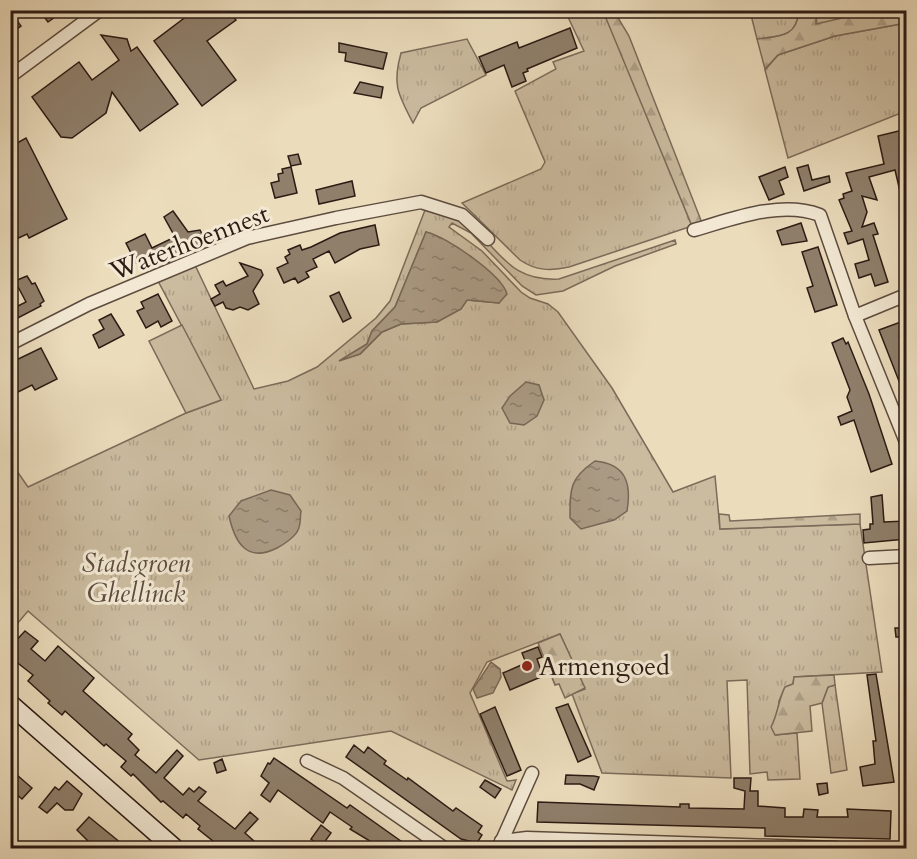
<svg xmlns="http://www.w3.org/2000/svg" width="917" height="859" viewBox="0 0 917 859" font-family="Cardo,serif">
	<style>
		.grass { fill: url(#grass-tufts); stroke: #7c6b5a; stroke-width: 1.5; fill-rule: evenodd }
		.forest { fill: url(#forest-firs); stroke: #7c6b5a; stroke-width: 1.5 }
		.garden { fill: #cbbb9f; stroke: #7c6b5a; stroke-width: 1.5 }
		.water { fill: url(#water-ripples); stroke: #786757; stroke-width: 1.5 }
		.building { fill: #8f7f6b; stroke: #2c1b14; stroke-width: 1.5 }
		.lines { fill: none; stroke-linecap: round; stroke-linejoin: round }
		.street-casing { stroke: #5c4b3e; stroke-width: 15 }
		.secondary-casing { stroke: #2c1b14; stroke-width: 21 }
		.street { stroke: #f2e8d3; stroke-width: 12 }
		.secondary { stroke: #f2e8d3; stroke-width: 18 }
		.poi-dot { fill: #8f2418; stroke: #f2e8d3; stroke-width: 2 }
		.labels { text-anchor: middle; stroke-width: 6; stroke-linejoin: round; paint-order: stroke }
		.street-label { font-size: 26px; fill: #2c1b14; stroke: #f2e8d3 }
		.park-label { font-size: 26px; font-style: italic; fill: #5c4b3e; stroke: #f2e8d3 }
		.poi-label { font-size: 26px; fill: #2c1b14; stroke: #f2e8d3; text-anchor: start }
	</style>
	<defs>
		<pattern id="grass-tufts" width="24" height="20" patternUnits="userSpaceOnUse" patternTransform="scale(1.5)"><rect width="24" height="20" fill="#cbbb9f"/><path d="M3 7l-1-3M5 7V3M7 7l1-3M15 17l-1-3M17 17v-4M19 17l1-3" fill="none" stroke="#aea088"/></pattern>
		<pattern id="forest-firs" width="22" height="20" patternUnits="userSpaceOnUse" patternTransform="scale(1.5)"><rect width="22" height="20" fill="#cbbb9f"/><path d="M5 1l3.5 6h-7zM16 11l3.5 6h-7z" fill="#aea088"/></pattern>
		<pattern id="water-ripples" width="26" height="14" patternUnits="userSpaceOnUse" patternTransform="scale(1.5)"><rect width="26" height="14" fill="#aa9a83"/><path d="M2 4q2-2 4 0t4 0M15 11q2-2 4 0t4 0" fill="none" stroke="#8b7d6a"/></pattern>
	</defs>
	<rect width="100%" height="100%" fill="#ebdcbc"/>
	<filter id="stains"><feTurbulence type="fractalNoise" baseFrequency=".00333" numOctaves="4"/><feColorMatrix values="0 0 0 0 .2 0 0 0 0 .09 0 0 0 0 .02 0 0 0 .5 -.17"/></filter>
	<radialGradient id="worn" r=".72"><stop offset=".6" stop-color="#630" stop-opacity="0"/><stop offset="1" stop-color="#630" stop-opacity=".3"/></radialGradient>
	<g class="grass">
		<path d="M576,11h28l88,215 -123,41c-18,4 -33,4 -49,-7l-58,-57 79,-34 4,-7 -30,-71 41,-22 -3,-7 31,-11 -16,-34 9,-2z"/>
		<path d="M750,11h49c-3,27 -18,25 -42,28z"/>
		<path d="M820,11h70l-74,14v-12z"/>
		<path d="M906,23v88l-118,47 -23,-88 13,-15 57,-19z"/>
		<path d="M467,39l19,36 -65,33 -8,15c-15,-29 -21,-38 -12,-70z"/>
		<path d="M425,210c10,2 22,4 32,9 42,20 44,63 102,60l116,-39 1,4 -61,22 -52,25 -27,4 -14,-9 -51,-53 -19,-10 -3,4 33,24 39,41 9,6 18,6 10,8 54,76 61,104 42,-16 5,53 140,-5 22,148 -88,5 -1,7 -8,3 -6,14 -3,34 21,-2 3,46 -32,1 -1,-8 -17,2 -3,-94 -20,1 4,97 -129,-5 -30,-79 13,-5 -25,-55 -73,28 -17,31 37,88 9,-1 -4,10 -121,-59 -192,29 -171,-149 -17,20 -1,-170 18,26 158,-74 35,-13 -64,-121 37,-16 60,126 34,-8 29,-14 59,-49 14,-17zM426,232l42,24 31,25v22l-32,-3 -6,9 -24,13 -36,2 -19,8 -22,22 -17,5 24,-15 5,-13 23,-24z"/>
		<path d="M835,685l12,85 -16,3 -9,-70 6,-16z"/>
	</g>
	<g class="forest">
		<path d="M603,11h11l15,25 73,187 -10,3z"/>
		<path d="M799,11h21l-4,3v10l26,-6 64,-7v12l-71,13 -57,19 -13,14 -8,-30c23,-3 40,-2 42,-28z"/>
		<path d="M719,514l10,1 1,6 130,-7v10l-140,5z"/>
		<path d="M560,634l25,54 -20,10 -6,-14 -4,1 -17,-42z"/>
		<path d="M834,675l1,10 -7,2 -6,16 -12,3 2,25 -37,4 -4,-8c7,-13 7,-26 14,-40l8,-3 1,-7z"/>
	</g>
	<path class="garden" d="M182,325l39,75 -35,13 -37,-72z"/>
	<g class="water">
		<path d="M426,232c20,4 76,43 81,62l-8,9 -32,-3 -6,9 -24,13 -36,2 -19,8 -22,22 -21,7 28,-17 5,-13 23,-24z"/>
		<path d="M526,382l13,3 5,15 -7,16 -13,9 -14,-2 -8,-15 8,-12z"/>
		<path d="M595,461c30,3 37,21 32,50l-13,9 -33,9 -11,-11c0,-30 0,-40 25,-57z"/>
		<path d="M271,490l19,5 11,16c-1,5 0,14 -3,19 -3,7 -15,15 -21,18 -30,15 -42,-5 -48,-32l12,-15z"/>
		<path d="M491,662l9,7 1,8 -8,16 -16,5 -4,-9z"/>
	</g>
	<g class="building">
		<path d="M39,10h26l-17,12z"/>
		<path d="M195,10h34l7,10 -29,21 29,39 -34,26 -48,-65z"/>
		<path d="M10,11l11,15 -11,8z"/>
		<path d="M570,28l7,20 -50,21 1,2 -5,2 3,8 -14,6 -8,-22 -18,8 -7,-16 38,-15 2,6z"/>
		<path d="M101,35l26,4 4,12 6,-4 41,57 -38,27 -28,-39 -6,21 -34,25 -11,-1 -29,-40 47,-35 13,18 27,-20z"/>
		<path d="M339,43l48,10 -4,16 -38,-8 1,-8 -7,-1z"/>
		<path d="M360,82l23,5 -2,11 -27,-5z"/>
		<path d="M903,130l3,17v57h-3l-8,-34 -26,7 8,23 -15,-4 5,16 -5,15 12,-4 4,11 -5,1 15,47 -13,4 -4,-12 -12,4 -4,-14 14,-4 -6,-21 -15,5 -4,-11 8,-2 -13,-31 5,-2 -1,-4 9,-3 -6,-18 38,-9 -6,-28z"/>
		<path d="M26,138l41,81 -38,19 -2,-4 -17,8v-95z"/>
		<path d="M298,154l3,10 -10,2 -3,-10z"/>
		<path d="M808,165l4,15 17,-4 1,6 -26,9 -7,-23z"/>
		<path d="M291,167l6,26 -22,5 -4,-15 8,-2 -1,-7 5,-1 -1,-4z"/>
		<path d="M785,167l3,10 -9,4 5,13 -15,6 -10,-23z"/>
		<path d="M352,181l3,15 -36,8 -3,-14z"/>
		<path d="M173,211l15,21 12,-2 6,12 -39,21 -5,-10 -26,10 -10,-20 19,-9 7,14 23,-11 -11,-20z"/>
		<path d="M801,223l6,18 -25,4 -5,-14z"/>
		<path d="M375,225l4,20 -19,4 -25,14 -6,-12 -16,8 4,8 -11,5 3,5 -11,6 -3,-5 -11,5 -7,-15 11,-5 -3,-6 5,-3 -2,-4 12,-5 2,5 9,-3 29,-14z"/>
		<path d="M818,247l19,58 -22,7 -8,-24 6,-2 -11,-34z"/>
		<path d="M240,263l21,7 2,5 -10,16 6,13 -11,6 -8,-3 -7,3 -7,-2 -3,-6 -8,4 -4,-7 9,-5 -5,-9 8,-4 3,5 22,-10z"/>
		<path d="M27,276l5,8 3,-1 9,18 -4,3 1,2 -31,16v-12l16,-8 -11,-21z"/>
		<path d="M339,292l12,26 -8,4 -13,-26z"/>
		<path d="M158,294l14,27 -11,6 -3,-6 -12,7 -9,-17 7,-3 -3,-6z"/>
		<path d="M111,314l13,21 -25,13 -6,-13 11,-6 -5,-9z"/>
		<path d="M906,320v13l-7,3 7,19v44l-27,-69z"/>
		<path d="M843,338l3,6 2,-2 21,52 23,70 -21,8 -17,-52 -13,5 -3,-8 14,-6 -5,-14 3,-7 -18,-47z"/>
		<path d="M41,348l16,31 -22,11 -3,-5 -22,11v-33z"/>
		<path d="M882,495l2,27 22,-1v18l-42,4 -1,-13 7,-1v-5h3l-2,-27z"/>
		<path d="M895,628h11v9h-10z"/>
		<path d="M25,631l13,10 -7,8 14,12 13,-15 36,32 -11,13 49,43 -4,5 11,11 -4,5 21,18 21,-23 6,6 -19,22 19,17 6,-7 5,4 5,-5 7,5 -8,9 37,28 15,-17 8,7 -13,14 18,16h-40l-25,-20 2,-3 -14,-12 -3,4 -20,-17 -2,1 -28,-28 -2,2 -10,-9 5,-6 -20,-17 -2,2 -39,-35 -3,4 -14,-12 2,-2 -22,-20 5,-6 -23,-18v-10z"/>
		<path d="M538,647l4,10 -5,2 6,17 -33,14 -7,-17 23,-10 -4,-10z"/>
		<path d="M876,674l18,108 -31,4 -3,-19 15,-3 -2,-23h3l-9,-66z"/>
		<path d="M568,704l23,52 -13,6 -22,-54z"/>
		<path d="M495,707l26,63 -14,6 -27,-62z"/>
		<path d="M354,745l10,8 4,-6 18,14 -2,3 23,16 1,-2 45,33 3,-3 26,18 -4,6 4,3 -5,8 -16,-4 -115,-82z"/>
		<path d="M274,758l73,50 3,-3 62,44h-29l-33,-20 2,-2 -22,-15 -7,11 -45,-33 -8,12 -9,-7 8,-12 -8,-7 7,-13 2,1z"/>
		<path d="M222,759l4,11 -9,3 -3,-10z"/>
		<path d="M10,769l22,19 -10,11 -12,-10z"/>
		<path d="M566,775l28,1 5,1 -5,13 -14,-6h-15z"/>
		<path d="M734,778h17l-1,13h8v15l27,2v9h18l1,-8 14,1 -1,7h31l-1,-8 44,2 -1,28 -125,-3v-8l-228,-6 1,-20 142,5v-3h9v4l55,1 1,-18 -11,-3z"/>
		<path d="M485,780l16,9 -6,9 -15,-11z"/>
		<path d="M67,781l15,13 -9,16h-8l-8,-7 -10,10 -8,-6 16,-20 4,3z"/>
		<path d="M827,783l1,10 -9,2 -2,-11z"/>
		<path d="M89,817l32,26 -5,6h-20l-19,-19z"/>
		<path d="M321,825l10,8 -10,14 -10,-8z"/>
	</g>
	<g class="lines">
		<defs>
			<g id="street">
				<path d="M12,75l88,-65"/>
				<path d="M694,230c39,-11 86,-30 126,-15l35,101 51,126"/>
				<path d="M855,316l51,-21"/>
				<path d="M10,344l79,-40 158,-66 89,-20 85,-16 41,13 26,24"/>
				<path d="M869,558l37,-2"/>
				<path d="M307,761l36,17 101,70"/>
				<path d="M501,841l26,-3 310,10"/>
				<path d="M500,845l32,-72"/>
			</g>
			<path id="secondary" d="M10,704l164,144"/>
		</defs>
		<use href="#street" class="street-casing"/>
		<use href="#secondary" class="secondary-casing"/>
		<use href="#street" class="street"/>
		<use href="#secondary" class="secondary"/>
	</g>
	<circle class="poi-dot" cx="527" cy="666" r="6"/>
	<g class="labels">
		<g class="street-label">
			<text transform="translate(189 242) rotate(-21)" y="9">Waterhoennest</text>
		</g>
		<g class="park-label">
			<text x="136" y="572">Stadsgroen<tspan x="136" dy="30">Ghellinck</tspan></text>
		</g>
		<g class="poi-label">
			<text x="539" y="675">Armengoed</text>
		</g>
	</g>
	<rect width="917" height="859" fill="none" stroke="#ebdcbc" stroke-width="36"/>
	<rect x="12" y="12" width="893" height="835" fill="none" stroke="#2c1b14" stroke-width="3"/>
	<rect x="18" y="18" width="881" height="823" fill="none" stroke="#2c1b14" stroke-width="1.5"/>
	<rect width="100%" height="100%" filter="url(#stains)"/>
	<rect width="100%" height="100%" fill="url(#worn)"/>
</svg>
